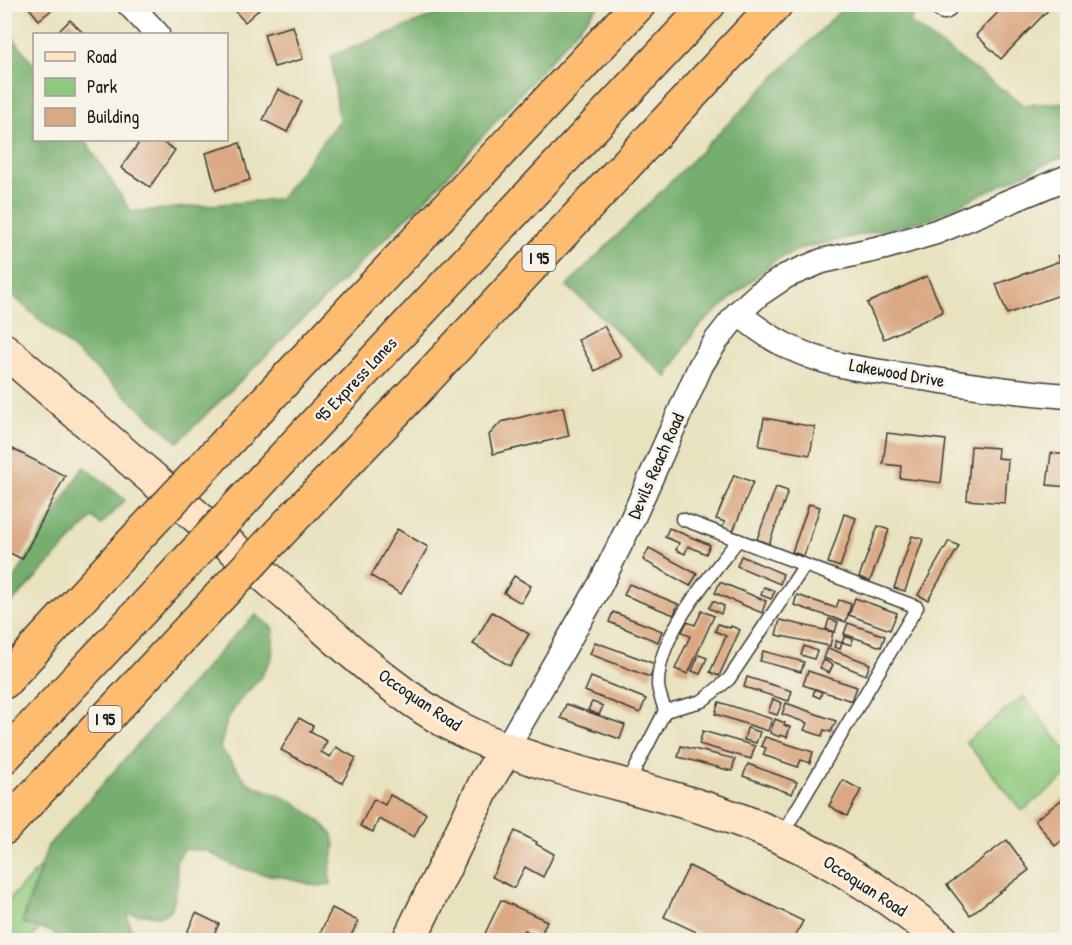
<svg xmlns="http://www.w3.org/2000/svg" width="1072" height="945" viewBox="0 0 1072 945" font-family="'Patrick Hand',sans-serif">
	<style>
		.green { fill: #90ca7e; stroke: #56734d; stroke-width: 1.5 }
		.forest { fill: #74ae6d; stroke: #486544; stroke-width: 1.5 }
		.building { fill: #daa983 }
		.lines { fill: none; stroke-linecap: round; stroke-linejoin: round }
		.lane-casing { stroke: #3b3a34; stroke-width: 15 }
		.street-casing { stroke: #3b3a34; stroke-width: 27 }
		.secondary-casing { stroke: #3b3a34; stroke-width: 36 }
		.highway-casing { stroke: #3b3a34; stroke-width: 36 }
		.lane { stroke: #fff; stroke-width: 12 }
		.street { stroke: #fff; stroke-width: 24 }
		.secondary { stroke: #fee4c5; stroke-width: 33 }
		.highway { stroke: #fdbc6f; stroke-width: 33 }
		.highway-bridge-casing { stroke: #3b3a34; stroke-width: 36; stroke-linecap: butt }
		.highway-bridge { stroke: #fdbc6f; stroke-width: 33 }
		.labels { text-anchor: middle; stroke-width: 5; stroke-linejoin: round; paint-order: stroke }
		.shield { fill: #f7f3e8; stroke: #5e5c59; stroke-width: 1.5 }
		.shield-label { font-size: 16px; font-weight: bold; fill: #1c1c1c }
		.street-label { font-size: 18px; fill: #1c1c1c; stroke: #f7f3e8 }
	</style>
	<rect width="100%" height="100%" fill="#f7f3e8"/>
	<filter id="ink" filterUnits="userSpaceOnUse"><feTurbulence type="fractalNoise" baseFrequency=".0167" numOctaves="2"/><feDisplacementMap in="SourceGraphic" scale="12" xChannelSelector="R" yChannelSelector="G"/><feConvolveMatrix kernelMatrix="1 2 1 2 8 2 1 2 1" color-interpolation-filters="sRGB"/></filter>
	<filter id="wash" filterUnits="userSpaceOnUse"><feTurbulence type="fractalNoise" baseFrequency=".008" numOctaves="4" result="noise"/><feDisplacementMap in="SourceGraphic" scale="24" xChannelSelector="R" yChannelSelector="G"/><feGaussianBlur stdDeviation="1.35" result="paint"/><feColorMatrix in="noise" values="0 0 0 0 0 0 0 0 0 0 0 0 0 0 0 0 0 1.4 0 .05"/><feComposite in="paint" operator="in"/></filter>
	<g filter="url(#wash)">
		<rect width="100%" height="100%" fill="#e9e2bf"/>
		<g class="green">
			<path d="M1023,696l44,56 1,23 -46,36 -56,-69z"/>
			<path d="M41,866l-19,57 18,5 -10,12h-25l-1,-35z"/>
		</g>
		<g class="forest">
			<path d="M847,4l77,1 -15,17 115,83 43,-3v54l-22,8 -118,56 -125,28 -28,13 -78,68 -29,48 -100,-91z"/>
			<path d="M461,5h138l-164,185 -257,252 -173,-153v-262l29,38v75h51l46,72 149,-13 59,-79 -8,-64z"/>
			<path d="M84,466l41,34 -24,25 -8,-8 -88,93v-16z"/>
			<path d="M256,615l18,14 -2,29 -11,19 -22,24 -12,19 -7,28 28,35 46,19 27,20 12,13 2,11 -6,27 2,11 -14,2 -34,-9 -22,-3 -29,-9 -24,-14 -24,-2 -8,13 2,20 -6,27 -11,7 -33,-2c0,11 3,18 11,26h-80l-6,-8 -31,-9 26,-77 184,-208z"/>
		</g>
		<g id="blocks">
			<g class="building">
				<path d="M26,4h33l-20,16z"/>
				<path d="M228,4h37l-20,18z"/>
				<path d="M1006,4h48l-53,55 -25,-24z"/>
				<path d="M70,20l14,14h-28z"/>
				<path d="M293,26l10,33 -29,8 -10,-33z"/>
				<path d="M278,89l24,12 -15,31 -24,-12z"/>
				<path d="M141,140h18l16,10 -25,37 -29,-19z"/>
				<path d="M240,143l10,37 -34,10 -10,-37z"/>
				<path d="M1068,253v39l-61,22 -11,-30 64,-23 -2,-5z"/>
				<path d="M927,276l16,36 -59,27 -17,-36z"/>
				<path d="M604,326l17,30 -26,15 -17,-31z"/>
				<path d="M563,407l6,29 -76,18 -4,-19 12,-13z"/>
				<path d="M764,418l51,9 -5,28 -51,-9z"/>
				<path d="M887,433l59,7 -5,43 -41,-5 1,-12 -18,-2z"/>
				<path d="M5,445l60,31 -43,83 -18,-9z"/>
				<path d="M971,446l27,2 -1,10 11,1 -3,44 -38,-3z"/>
				<path d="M1051,453l17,2v32l-21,-2z"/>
				<path d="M734,475l19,7 -21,52 -11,-4 4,-8 -9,-3z"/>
				<path d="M776,487l12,4 -19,53 -12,-5z"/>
				<path d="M809,504l11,3 -16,49 -12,-4z"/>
				<path d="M844,514l12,4 -16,49 -12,-4z"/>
				<path d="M878,526l11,4 -19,51 -11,-4z"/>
				<path d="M669,528l41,17 -4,9 -18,-8 -3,8 -9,-4 3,-7 -14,-6z"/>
				<path d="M397,529l31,18 -27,47 -30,-18z"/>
				<path d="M912,536l11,3 -18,52 -11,-3z"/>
				<path d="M949,541l10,5 -31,54 -10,-5z"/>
				<path d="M649,548l48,26 -7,12 -47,-26z"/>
				<path d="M741,556l42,18 -3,10 -43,-18z"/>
				<path d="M514,576l17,10 -10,17 -17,-10z"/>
				<path d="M720,582l46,19 -4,12 -47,-20z"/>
				<path d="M629,584l49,20 -4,11 -50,-20z"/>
				<path d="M764,587l11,4 -4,8 -10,-4z"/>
				<path d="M797,595l39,13 3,-8 12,4 -5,18 -52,-17z"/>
				<path d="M855,598l42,15 -7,17 -41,-15z"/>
				<path d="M713,601l11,5 -3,8 -12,-6z"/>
				<path d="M702,611l12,5 -26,58 -13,-5 15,-33 -8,-4 5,-10 8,3z"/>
				<path d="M492,612l37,22 -19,32 -37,-22z"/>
				<path d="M613,612l49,19 -4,11 -49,-20z"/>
				<path d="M829,619l9,3 -3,10 -9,-3z"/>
				<path d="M780,620l53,12 -3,14 -54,-11z"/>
				<path d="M848,623l37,13 -4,11 -37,-13z"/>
				<path d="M718,624l12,4 1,-2 9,4 -21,46 -9,-4 16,-36 -11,-5z"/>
				<path d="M845,636l8,3 -2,6 -9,-3z"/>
				<path d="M836,641l6,2 -2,6 -6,-2z"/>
				<path d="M595,642l60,22 -5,13 -60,-23z"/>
				<path d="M804,646l13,5 -3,8 -13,-4z"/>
				<path d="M828,648l42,16 -4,11 -42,-17z"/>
				<path d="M763,651l41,11 -3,10 -41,-11z"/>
				<path d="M699,655l8,3 -7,16 -8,-3z"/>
				<path d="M824,660l9,5 -4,8 -9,-5z"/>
				<path d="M808,671l49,16 -5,14 -49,-16z"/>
				<path d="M591,677l55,22 -6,14 -55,-22z"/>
				<path d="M747,677l45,14 -3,10 -45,-14z"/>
				<path d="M815,689l7,3 -2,6 -7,-3z"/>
				<path d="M773,699l9,4 -5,12 -9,-3z"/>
				<path d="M592,702l11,4 -4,9 -11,-5z"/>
				<path d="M719,702l53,17 -4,12 -53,-17z"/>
				<path d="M786,703l50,18 -5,11 -7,-2 -2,6 -18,-6 3,-7 -25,-9z"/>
				<path d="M566,704l59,21 -5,14 -59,-21z"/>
				<path d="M299,718l14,8 -3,6 17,9 -6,11 9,5 6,-10 20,11 -14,25 -61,-33z"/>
				<path d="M775,719l10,4 -1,2 6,2 -3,10 -7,-2v2l-10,-4z"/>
				<path d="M747,728l13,4 -4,11 -12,-3z"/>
				<path d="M703,731l52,15 -4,13 -52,-15z"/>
				<path d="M765,737l48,15 -3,11 -9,-3 -3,7 -35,-12 3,-7 -5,-2z"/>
				<path d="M681,746l54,13 -3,12 -54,-14z"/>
				<path d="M748,764l49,18 -5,12 -49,-18z"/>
				<path d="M843,780l18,10 -14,26 -18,-10z"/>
				<path d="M390,795l36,18 -12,24 -35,-18 -6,13 -13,-6 14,-27 11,6z"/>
				<path d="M1068,795v41l-13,10 -20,-26z"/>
				<path d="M515,831l22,11 -1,2 18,10 -11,23 -18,-10 -11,21 -22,-11z"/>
				<path d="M1007,840l22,30 -59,45 -23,-30z"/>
				<path d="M689,866l114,55 -10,19h-93l3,-5 -39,-18z"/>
				<path d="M501,900l46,21 -7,16 -15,-7 -5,10h-38z"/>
				<path d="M332,908l26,13 -9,19h-32z"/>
				<path d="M196,913l23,11 -8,16h-18l-8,-3z"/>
			</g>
		</g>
	</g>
	<g filter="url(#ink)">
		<use href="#blocks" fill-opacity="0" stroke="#3b3a34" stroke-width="1.5"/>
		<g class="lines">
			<defs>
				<g id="lane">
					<path d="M682,519l235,88 -136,229"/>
					<path d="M665,711l37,-10 27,-22 76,-114"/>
					<path d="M627,785l38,-74c-2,-9 -7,-18 -7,-27 0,-50 51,-106 80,-144"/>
				</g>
				<g id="street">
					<path d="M129,4l28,30"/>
					<path d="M944,7l2,-3"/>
					<path d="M738,313c19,16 39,30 62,39 36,16 83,20 122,26 48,7 97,15 146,18"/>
					<path d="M506,749l94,-164 31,-63 70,-157 15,-24 22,-28 21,-19 27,-18 36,-15 63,-14 51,-15 132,-55"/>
				</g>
				<g id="secondary">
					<path d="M4,350c91,79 183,158 274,237 57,49 114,107 182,142 83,42 176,55 263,85 79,27 155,72 219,126"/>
					<path d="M409,940l76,-156 21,-35"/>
				</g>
				<g id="highway">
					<path d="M227,442l412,-438"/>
					<path d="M265,477l444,-473"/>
					<path d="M301,510l115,-120 360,-386"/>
					<path d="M4,682l124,-135"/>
					<path d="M4,757l165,-176"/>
					<path d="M4,828l202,-217"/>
				</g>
			</defs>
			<use href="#lane" class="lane-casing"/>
			<use href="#street" class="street-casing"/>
			<use href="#secondary" class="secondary-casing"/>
			<use href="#highway" class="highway-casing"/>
			<use href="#lane" class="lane"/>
			<use href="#street" class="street"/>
			<use href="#secondary" class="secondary"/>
			<use href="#highway" class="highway"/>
			<defs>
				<g id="highway-bridge">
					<path d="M128,547l99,-105"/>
					<path d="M169,581l96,-104"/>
					<path d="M206,611l95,-101"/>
				</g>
			</defs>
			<use href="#highway-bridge" class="highway-bridge-casing"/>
			<use href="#highway-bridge" class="highway-bridge"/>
		</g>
	</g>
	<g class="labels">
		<g class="shield">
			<rect x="522.5" y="245" width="33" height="26" rx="4.5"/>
			<rect x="88.5" y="706" width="33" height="26" rx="4.5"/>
		</g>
		<g class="shield-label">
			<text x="539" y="264">I 95</text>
			<text x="105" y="725">I 95</text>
		</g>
		<g class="street-label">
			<text transform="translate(897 373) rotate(10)" y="6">Lakewood Drive</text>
			<text transform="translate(356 380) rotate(-47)" y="6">95 Express Lanes</text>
			<text transform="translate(656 466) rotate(-66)" y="6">Devils Reach Road</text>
			<text transform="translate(420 700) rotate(34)" y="6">Occoquan Road</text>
			<text transform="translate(865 886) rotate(33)" y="6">Occoquan Road</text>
		</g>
	</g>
	<rect width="1072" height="945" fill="none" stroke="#f7f3e8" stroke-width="24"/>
	<rect x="33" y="33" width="195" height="108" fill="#f7f3e8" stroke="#9f9d96" stroke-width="1.5"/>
	<rect x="45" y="52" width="30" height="9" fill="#fee4c5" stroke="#9f9d96" stroke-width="1.5"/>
	<text x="87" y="63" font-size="18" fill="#1c1c1c">Road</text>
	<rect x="45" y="78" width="30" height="18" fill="#90ca7e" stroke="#9f9d96" stroke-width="1.5"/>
	<text x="87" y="93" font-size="18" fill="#1c1c1c">Park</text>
	<rect x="45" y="108" width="30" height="18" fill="#daa983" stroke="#9f9d96" stroke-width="1.5"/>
	<text x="87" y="123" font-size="18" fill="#1c1c1c">Building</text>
</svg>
